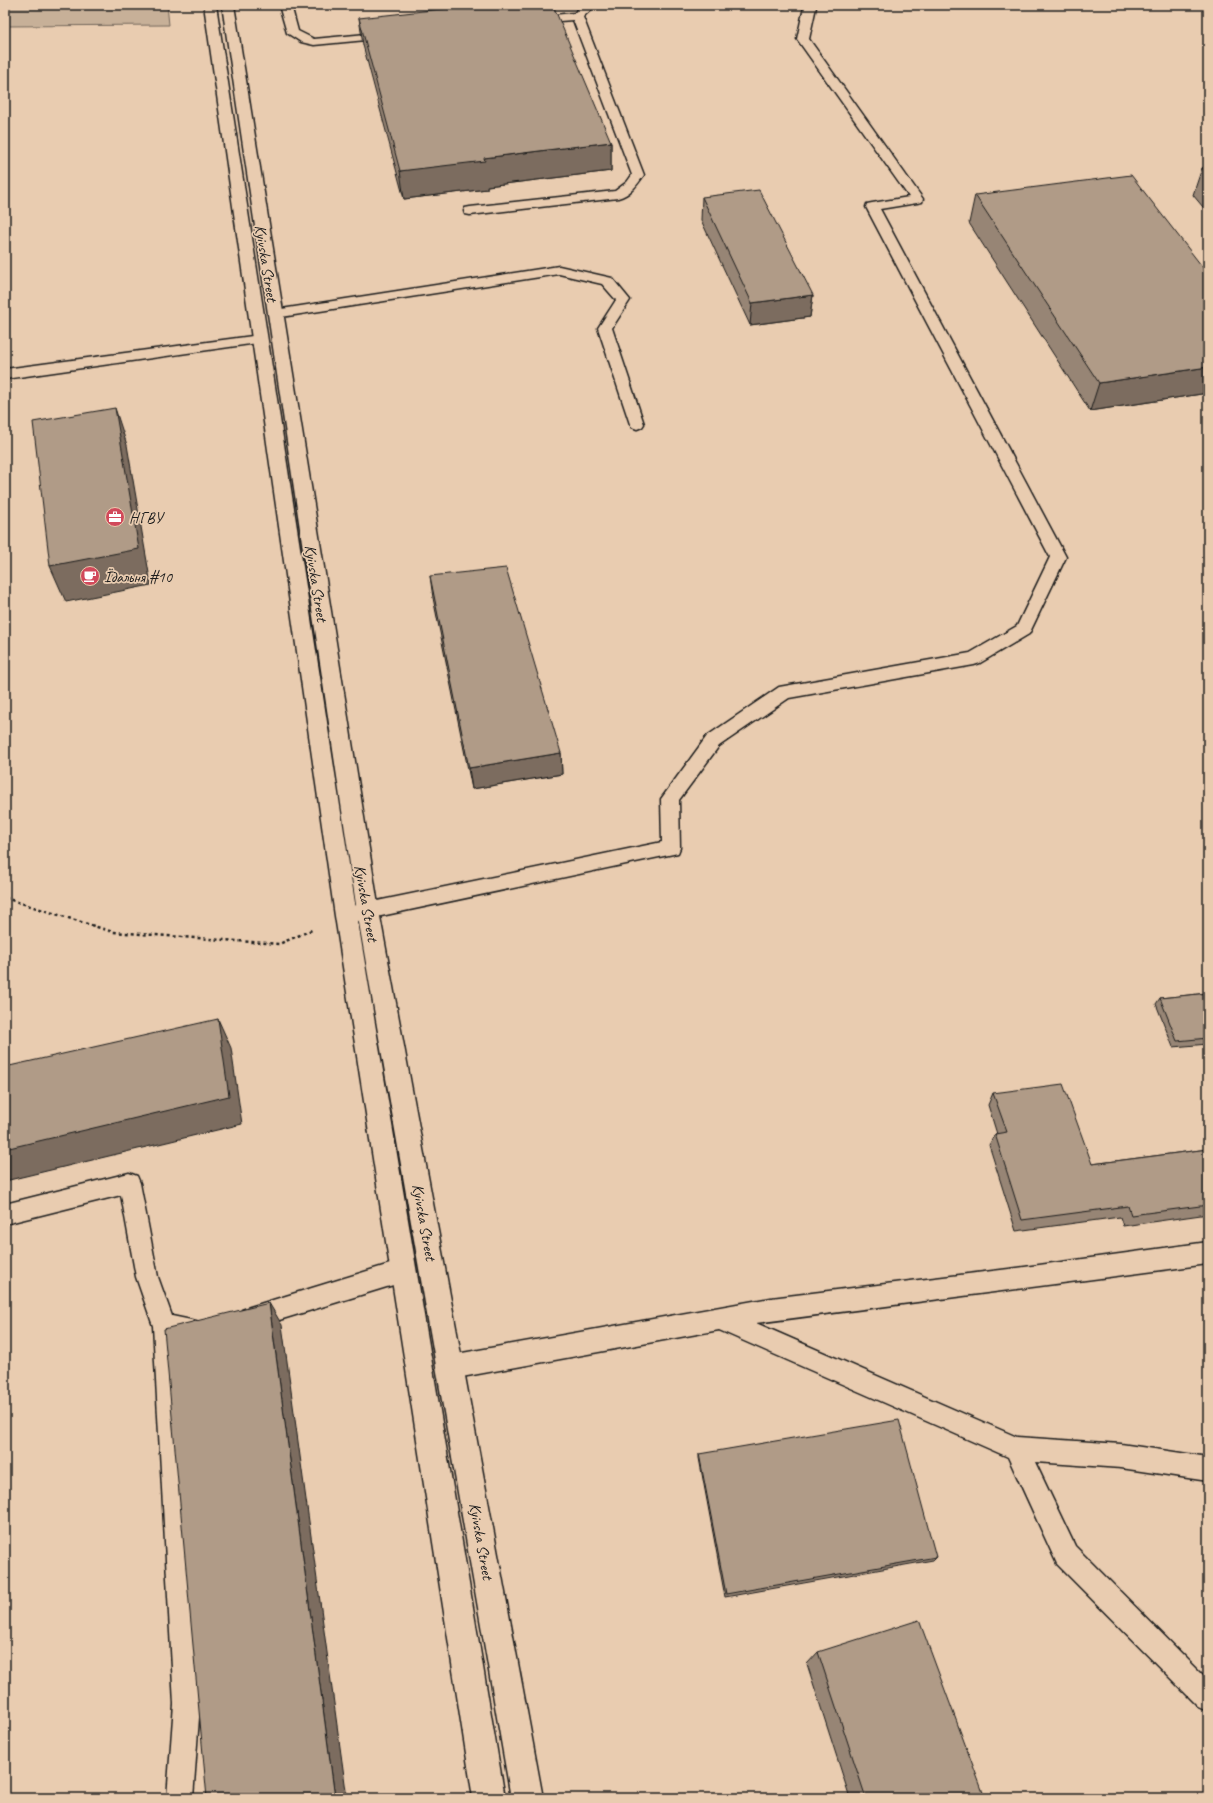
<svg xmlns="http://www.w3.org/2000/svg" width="1213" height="1803" viewBox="0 0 1213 1803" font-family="Caveat,sans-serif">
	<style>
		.green { fill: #c7b098; stroke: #72665a }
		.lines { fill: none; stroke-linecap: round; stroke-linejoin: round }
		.service-casing { stroke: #1c1c1c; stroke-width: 3 }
		.secondary-casing { stroke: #1c1c1c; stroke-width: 3 }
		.path { stroke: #1c1c1c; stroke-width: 2.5; stroke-dasharray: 3 3; stroke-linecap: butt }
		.service { fill: #e9ccb0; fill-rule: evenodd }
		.secondary { fill: #e9ccb0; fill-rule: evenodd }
		.wall { fill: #978574; stroke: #1c1c1c }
		.shaded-wall { fill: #7b6c5e; stroke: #1c1c1c }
		.building { fill: #b09b87; stroke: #1c1c1c }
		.labels { text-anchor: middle; stroke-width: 3.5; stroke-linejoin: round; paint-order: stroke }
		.street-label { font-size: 16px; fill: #1c1c1c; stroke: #e9ccb0 }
		.poi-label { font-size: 16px; fill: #1c1c1c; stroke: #e9ccb0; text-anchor: start }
	</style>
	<rect width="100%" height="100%" fill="#e9ccb0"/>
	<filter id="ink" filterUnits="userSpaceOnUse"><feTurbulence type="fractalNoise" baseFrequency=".025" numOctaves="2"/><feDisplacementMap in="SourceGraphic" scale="8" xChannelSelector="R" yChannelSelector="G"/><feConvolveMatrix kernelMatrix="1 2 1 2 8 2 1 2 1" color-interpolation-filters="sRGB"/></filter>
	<g filter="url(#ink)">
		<path class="green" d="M5,5h162l2,20 -164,1z"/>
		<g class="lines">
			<defs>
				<g id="service">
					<path d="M279,5h12l7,26 16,8 73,-7 6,3 -6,3 -73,7 -13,-3 -14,-9z"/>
					<path d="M583,5h13l-13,12 61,158c-7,10 -14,20 -26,23l-148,17 -5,-1 -1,-3 1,-3 5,-1 145,-16 12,-9 5,-7 -59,-155 -40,3 -6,-3 6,-3 41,-4z"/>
					<path d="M803,5h12l1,2 -7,32 114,160 -1,3 -5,1 -37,6 186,348 -35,73 -2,4 -49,29 -6,2 -185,33 -70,48 -40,54 1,48 -2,5 -325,69 -7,-2 -3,-6 3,-6 7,-2 309,-64 -1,-43 46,-63 72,-49 191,-34 47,-27 33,-69 -184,-350 1,-3 5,-1 37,-6 -112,-158 7,-32z"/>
					<path d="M559,266l53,12 18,22 -18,28 32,96 -2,3 -5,2 -5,-2 -2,-3 -32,-96 18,-28 -14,-16 -43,-10 -284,44 -5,-1 -2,-3 2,-3 5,-1z"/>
					<path d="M260,335l5,1 2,3 -2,3 -260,37v-10z"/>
					<path d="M129,1173l8,3 3,7 18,94 14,39 24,5 8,3 3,8 -3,8 -8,3 -20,-3 24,364 -7,94h-26l7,-94 -21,-378 -17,-49 -15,-82 -116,29v-20z"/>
					<path d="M1208,1242v22l-452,59 261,114 104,7 87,13v24l-87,-13 -86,-6 40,84 133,134v31l-9,-4 -142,-143 -49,-107 -289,-127 -268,49 -8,-4 -4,-8 4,-8 8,-4 320,-57 246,-30z"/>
					<path d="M403,1260l8,3 3,8 -3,8 -8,3 -153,47 -8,-3 -3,-8 3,-8 8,-3z"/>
				</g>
				<g id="secondary">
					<path d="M204,5h12l141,911 148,882h-32l-138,-882z"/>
					<path d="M222,5h12l145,906 164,887h-32l-154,-887z"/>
				</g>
			</defs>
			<use href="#service" class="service-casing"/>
			<use href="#secondary" class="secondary-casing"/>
			<path class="path" d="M5,898l108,34 166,12 35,-15"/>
			<use href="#service" class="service"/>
			<use href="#secondary" class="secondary"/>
		</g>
		<g class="wall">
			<path d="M359,18l252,124v29l-124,15v3l-83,10 -41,-154z"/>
			<path d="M1208,167v46l-15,-18 9,-27z"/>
			<path d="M975,195l233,79v119l-118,18 -121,-188z"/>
			<path d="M702,197l111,98 -3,22 -60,8 -49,-105z"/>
			<path d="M430,576l131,177 1,21 -90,15 -39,-191z"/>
			<path d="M1208,993v51l-35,3 -17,-43 4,-6z"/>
			<path d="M993,1093l99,71 116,-15v65l-85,12 -3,-9 -104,14 -27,-86 6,-11h2l-9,-29z"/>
			<path d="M699,1454l237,103 -3,3 -208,37 -26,-139z"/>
			<path d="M818,1652l167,146h-135l-43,-134z"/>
		</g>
		<g class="shaded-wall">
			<path d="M611,142v29l-124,15v3l-83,10 -4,-28 84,-13z"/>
			<path d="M813,295l-3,22 -60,8 2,-22z"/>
			<path d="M1208,367v26l-118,18 9,-28z"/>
			<path d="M115,408l12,37 24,140 -85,17 -16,-36z"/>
			<path d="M561,753l1,21 -90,15 -3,-21z"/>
			<path d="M218,1019l13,29 11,76 -237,57v-32z"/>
			<path d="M269,1303l13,22 65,473h-12z"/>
		</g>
		<g class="building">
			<path d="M478,5h75l58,137 -127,16 1,3 -85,10 -41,-153z"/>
			<path d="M1208,167v8l-6,-7z"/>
			<path d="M1131,175l77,99v93l-109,16 -124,-188z"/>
			<path d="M759,190l54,105 -61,8 -50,-106z"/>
			<path d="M115,408l24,141 -89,17 -17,-144z"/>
			<path d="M506,568l55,185 -92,15 -39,-192z"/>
			<path d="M1208,993v45l-31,3 -17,-43z"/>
			<path d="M218,1019l11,77 -224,53v-82z"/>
			<path d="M1063,1084l29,80 116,-15v56l-77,10 -3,-9 -106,14 -27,-86 12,-2 -14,-39z"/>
			<path d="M269,1303l66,495h-128l-43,-469z"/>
			<path d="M899,1420l37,137 -210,37 -27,-140z"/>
			<path d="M919,1620l66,178h-119l-48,-146z"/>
		</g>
	</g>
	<defs>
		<symbol id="office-disc" viewBox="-11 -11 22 22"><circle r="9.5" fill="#d1495b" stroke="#e9ccb0"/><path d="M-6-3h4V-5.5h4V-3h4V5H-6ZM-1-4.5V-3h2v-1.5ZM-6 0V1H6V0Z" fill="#fff"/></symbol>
		<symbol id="cafe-disc" viewBox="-11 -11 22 22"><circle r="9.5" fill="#d1495b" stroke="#e9ccb0"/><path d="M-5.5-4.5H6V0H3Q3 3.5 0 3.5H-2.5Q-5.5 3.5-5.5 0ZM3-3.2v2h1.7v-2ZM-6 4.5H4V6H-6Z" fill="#fff"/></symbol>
	</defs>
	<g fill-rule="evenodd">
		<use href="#office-disc" x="104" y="506" width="22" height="22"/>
		<use href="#cafe-disc" x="79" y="565" width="22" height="22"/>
	</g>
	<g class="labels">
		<g class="street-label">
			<text transform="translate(267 263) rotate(81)" y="6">Kyivska Street</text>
			<text transform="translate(317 583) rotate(81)" y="6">Kyivska Street</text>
			<text transform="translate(367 903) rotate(80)" y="6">Kyivska Street</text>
			<text transform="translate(425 1222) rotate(80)" y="6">Kyivska Street</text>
			<text transform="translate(482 1541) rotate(80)" y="6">Kyivska Street</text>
		</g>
		<g class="poi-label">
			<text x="129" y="523">НГВУ</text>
			<text x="104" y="582">Їдальня #10</text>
		</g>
	</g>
	<rect width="1213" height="1803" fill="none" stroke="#e9ccb0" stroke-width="20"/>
	<rect x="10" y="10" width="1193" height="1783" fill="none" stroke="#1c1c1c" stroke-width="1.5" filter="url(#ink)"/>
</svg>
